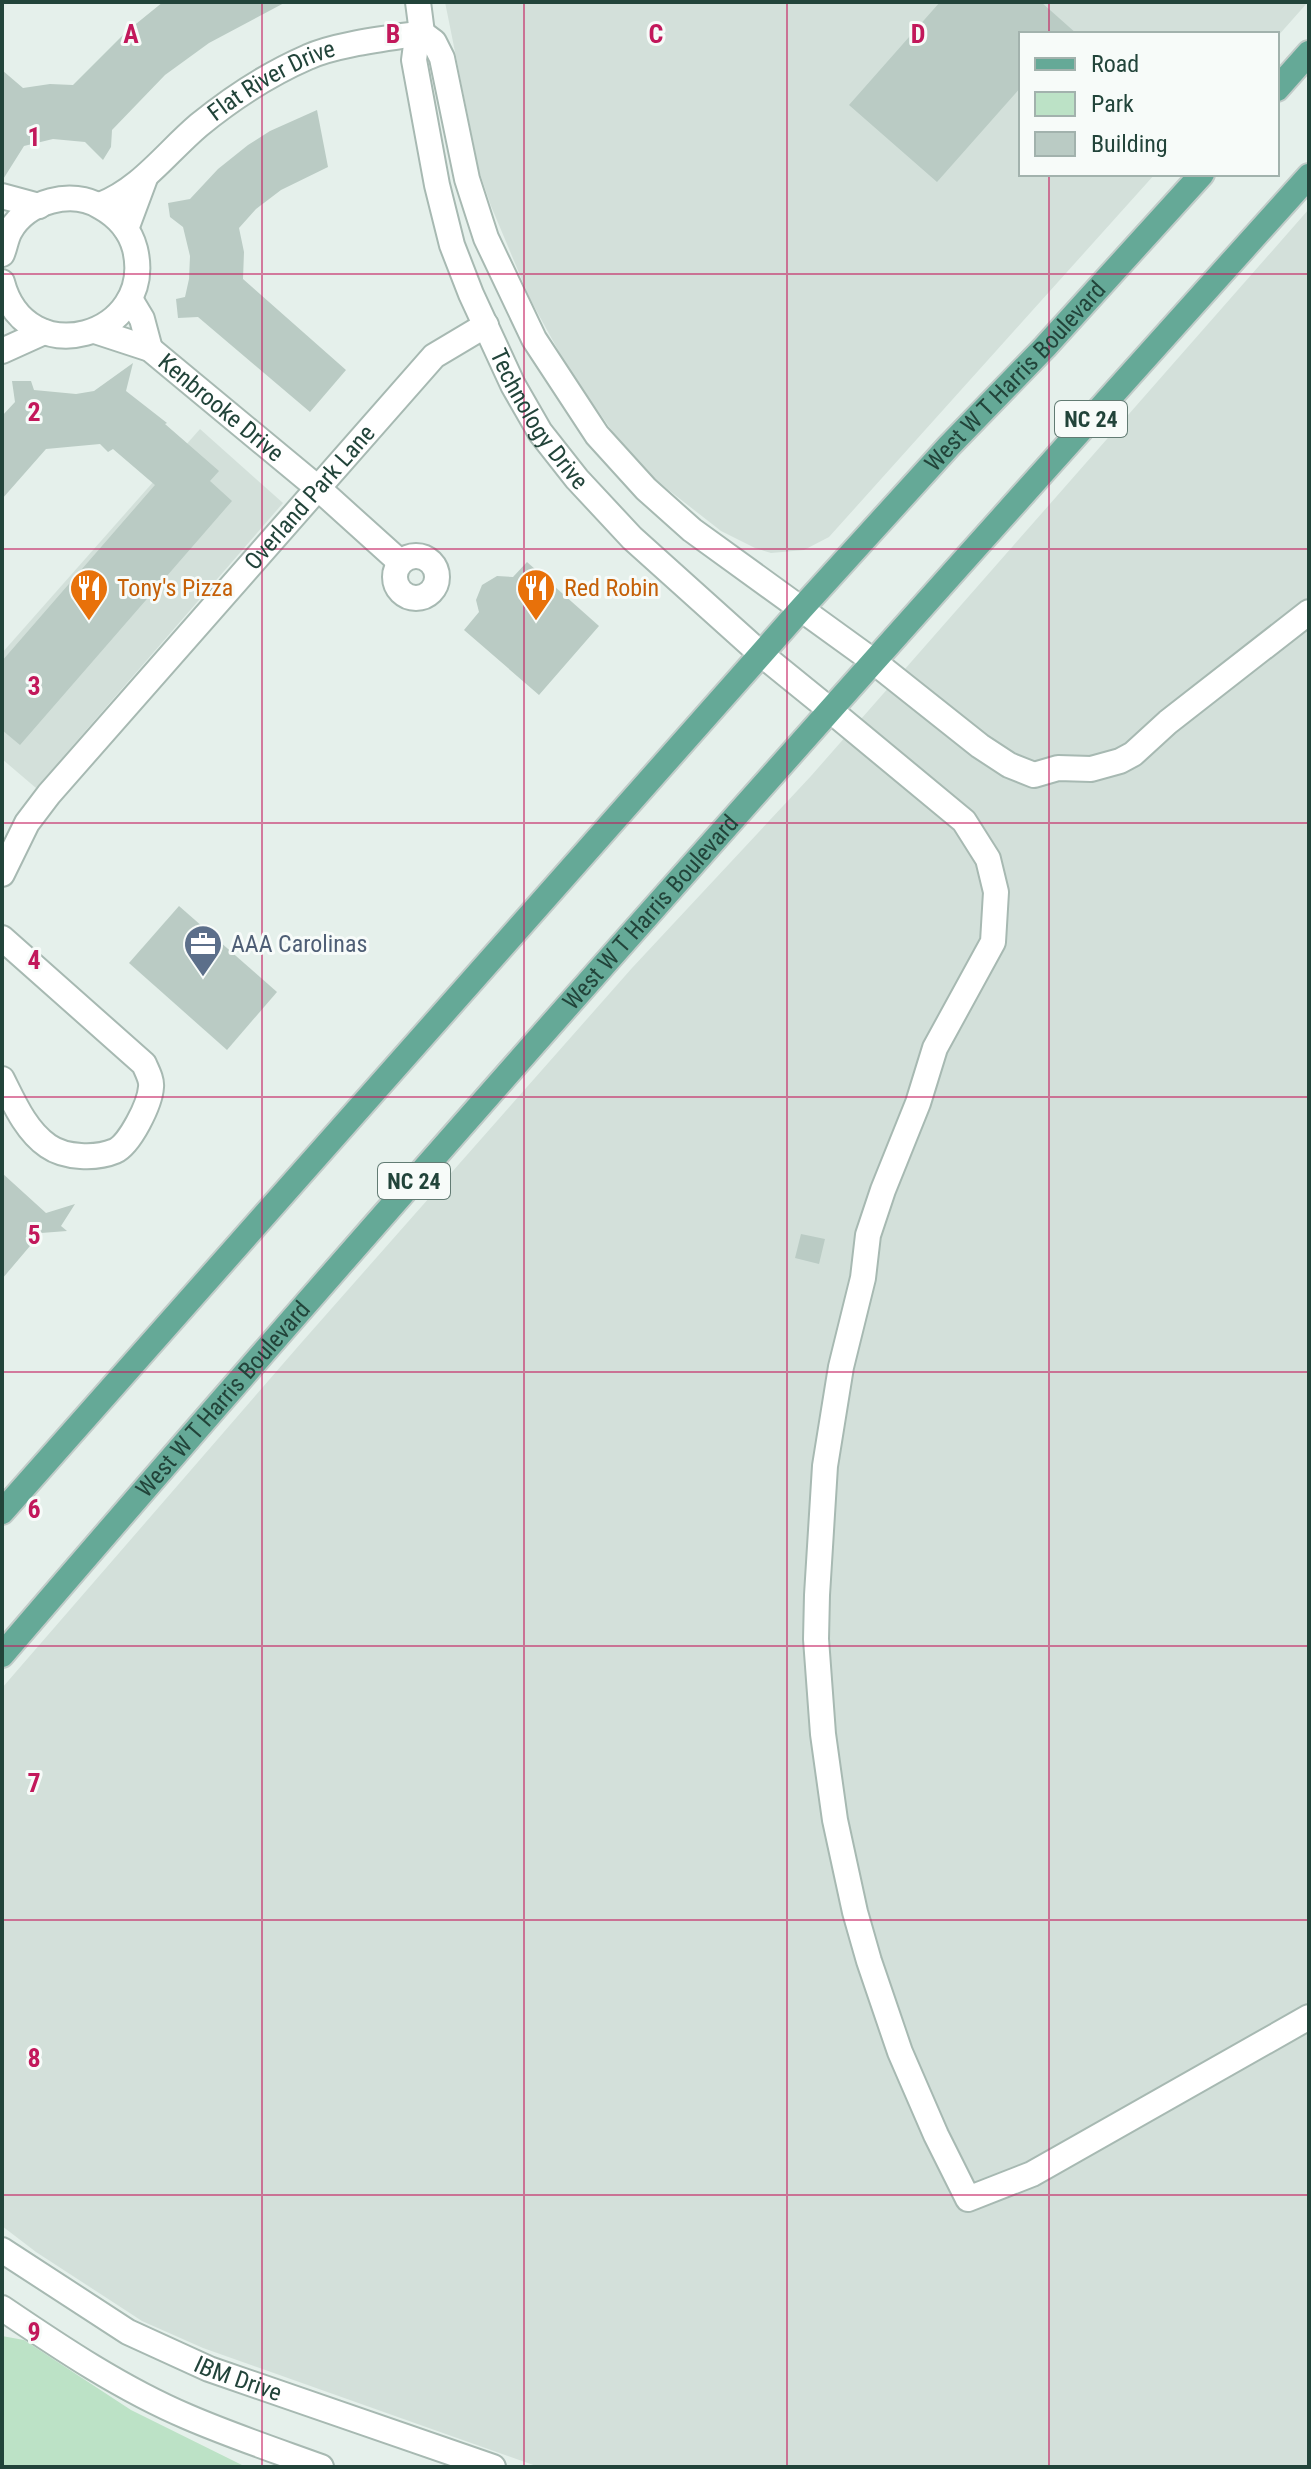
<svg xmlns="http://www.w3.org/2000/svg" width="1311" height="2469" viewBox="0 0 1311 2469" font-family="'Roboto Condensed',sans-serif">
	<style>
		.built { fill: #d3e0da }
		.green { fill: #bce2c6 }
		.building { fill: #bacbc4 }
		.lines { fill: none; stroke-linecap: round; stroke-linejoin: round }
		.minor-casing { stroke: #a7b9b2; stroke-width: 28 }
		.tertiary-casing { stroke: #a7b9b2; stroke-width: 28 }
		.primary-casing { stroke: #c1cbc8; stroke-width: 28 }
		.minor { stroke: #fff; stroke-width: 24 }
		.tertiary { stroke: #fff; stroke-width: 24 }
		.primary { stroke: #65a997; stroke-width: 24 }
		.grid { fill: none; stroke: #c2185b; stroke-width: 2; stroke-opacity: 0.55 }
		.labels { text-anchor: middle; stroke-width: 6; stroke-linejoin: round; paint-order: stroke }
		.shield { fill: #f7fbf9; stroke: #627b73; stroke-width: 2 }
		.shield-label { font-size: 22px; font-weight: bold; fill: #22443a }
		.street-label { font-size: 24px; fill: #22443a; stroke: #f7fbf9 }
		.food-label { font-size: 24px; fill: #c56008; stroke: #f7fbf9; text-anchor: start }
		.service-label { font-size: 24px; fill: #4e5e75; stroke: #f7fbf9; text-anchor: start }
		.grid-label { font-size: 26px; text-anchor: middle; font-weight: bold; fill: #c2185b; stroke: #f7fbf9; stroke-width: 6; stroke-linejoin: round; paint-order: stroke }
	</style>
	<rect width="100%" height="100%" fill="#e5f0eb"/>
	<g class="built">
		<path d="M445,2h863l-31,35v-3h-256v140h134l-326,363 -25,13 -33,3 -16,-5 -34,-17 -64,-50 -42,-46 -46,-65 -39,-71 -39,-93 -12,-35z"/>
		<path d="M1309,209v2258h-770l-336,-119 -61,-27 -106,-69 -34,-26v-538l300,-346 330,-374 179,-192z"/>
		<path d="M200,429l83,74 -247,285 -34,-29v-106z"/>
	</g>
	<path class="green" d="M2,2336l22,4 107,70 115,57h-244z"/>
	<g class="building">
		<path d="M163,2h123l-77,41 -44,32 -53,55 -1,17 -8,13 -18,-18 -32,-3 -29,7 -22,35v-111l21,18 27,-4 23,1 53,-53z"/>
		<path d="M940,2h101l36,32h-56v53l-84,95 -88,-77z"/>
		<path d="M317,110l11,57 -47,23 -25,19 -17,19 5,24 -1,27 103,91 -36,42 -112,-95 -20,1 -2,-19 9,-2 4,-18 1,-23 -7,-29 -13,-10 -2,-14 22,-4 28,-30 30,-24 22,-14z"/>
		<path d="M133,363l-7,28 41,32 -2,1 54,47 -9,10 22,20 -212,244 -18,-15v-69l153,-176 -42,-36 -5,3 -8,-8 -54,5 -44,50v-83l13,-14 -3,-21h19l3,9 42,4 18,-3z"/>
		<path d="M527,562l72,64 -60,69 -75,-65 15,-18 -3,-12 6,-15 15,-9 16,1z"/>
		<path d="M179,906l98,86 -50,58 -98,-87z"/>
		<path d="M2,1173l44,40 29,-9 -14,22 6,5 -26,2 -39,46z"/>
		<path d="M801,1234l24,5 -6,25 -24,-6z"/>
	</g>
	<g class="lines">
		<defs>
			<g id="minor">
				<path d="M2,196l37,10"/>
				<path id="s1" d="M100,205c41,-16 66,-52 99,-80 33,-27 70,-51 109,-68 28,-13 83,-19 114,-24"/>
				<path d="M126,229l19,-51"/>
				<path d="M2,254c3,-7 4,-16 8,-23 17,-30 62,-42 91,-24 16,9 29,23 34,42 21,88 -109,125 -133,33"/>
				<path d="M130,299l12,20 8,30"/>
				<path id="s2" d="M95,331l55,18 169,140 81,73"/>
				<path d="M2,351l42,-19"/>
				<circle cx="416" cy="577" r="21"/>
				<path d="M873,661l107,85 29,19 25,10 24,-7 33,1 29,-8 13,-7 35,-32 141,-110"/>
				<path d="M830,710l134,111 24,38 8,33 -3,50 -58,106 -17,55 -35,87 -15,45 -5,43 -22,89 -16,99 -8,129 -1,44 7,95 12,86 20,92 14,49 31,91 36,83 32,64 64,-25 277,-157"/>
				<path id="s3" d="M2,874l25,-51 22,-29 385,-438 52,-31"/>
				<path d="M2,938l142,126c3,7 8,16 7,23 -1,17 -21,57 -36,64 -19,8 -50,7 -67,-5 -22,-15 -34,-43 -46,-67"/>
			</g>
			<g id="tertiary">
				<path id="s4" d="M418,2l4,31 -6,12 -2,15 23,125 15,60 19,49 42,91 27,47 37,47 55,59 129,116 69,56"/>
				<path d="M422,33l12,9 8,16 25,121 19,59 48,101 63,96 49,54 46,41 181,131"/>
				<path id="s5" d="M2,2250l126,82 81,37 284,98"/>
				<path d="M2,2308c59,40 120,81 186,109 44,19 89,34 133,50"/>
			</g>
			<g id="primary">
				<path d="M1277,89l32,-36"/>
				<path id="s6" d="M2,1512l799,-903 148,-163 96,-99 157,-173"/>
				<path id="s7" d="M2,1655c428,-499 867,-990 1307,-1479"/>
			</g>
		</defs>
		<use href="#minor" class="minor-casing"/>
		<use href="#tertiary" class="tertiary-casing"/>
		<use href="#primary" class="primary-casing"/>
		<use href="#minor" class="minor"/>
		<use href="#tertiary" class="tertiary"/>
		<use href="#primary" class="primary"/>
	</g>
	<path class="grid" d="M262,2v2465M524,2v2465M787,2v2465M1049,2v32M1049,174v2293M2,274h1307M2,549h1307M2,823h1307M2,1097h1307M2,1372h1307M2,1646h1307M2,1920h1307M2,2195h1307"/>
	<defs>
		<symbol id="restaurant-pin" viewBox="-11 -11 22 30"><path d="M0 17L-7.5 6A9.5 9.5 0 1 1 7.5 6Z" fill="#e8710a" stroke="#f7fbf9"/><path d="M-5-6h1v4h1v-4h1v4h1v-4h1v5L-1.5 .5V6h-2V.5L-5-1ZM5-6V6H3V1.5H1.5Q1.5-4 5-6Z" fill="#fff"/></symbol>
		<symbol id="office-pin" viewBox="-11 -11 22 30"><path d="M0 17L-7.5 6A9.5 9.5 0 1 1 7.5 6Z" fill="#5c6f8a" stroke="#f7fbf9"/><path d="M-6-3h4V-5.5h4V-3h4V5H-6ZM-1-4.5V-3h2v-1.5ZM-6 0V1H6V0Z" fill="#fff"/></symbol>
	</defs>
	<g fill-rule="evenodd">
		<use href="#restaurant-pin" x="67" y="566" width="44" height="60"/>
		<use href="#restaurant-pin" x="514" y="566" width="44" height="60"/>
		<use href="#office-pin" x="181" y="922" width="44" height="60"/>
	</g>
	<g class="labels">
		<g class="shield">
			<rect x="1055" y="401" width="72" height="36" rx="6"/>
			<rect x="378" y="1163" width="72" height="36" rx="6"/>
		</g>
		<g class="shield-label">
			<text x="1091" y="427">NC 24</text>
			<text x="414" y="1189">NC 24</text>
		</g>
		<g class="street-label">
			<text dy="8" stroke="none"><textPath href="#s1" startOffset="214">Flat River Drive</textPath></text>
			<text dy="8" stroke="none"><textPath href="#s6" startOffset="1522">West W T Harris Boulevard</textPath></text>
			<text dy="8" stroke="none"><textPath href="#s2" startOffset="150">Kenbrooke Drive</textPath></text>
			<text dy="8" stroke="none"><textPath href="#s4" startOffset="444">Technology Drive</textPath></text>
			<text dy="8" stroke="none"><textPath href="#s3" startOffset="488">Overland Park Lane</textPath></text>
			<text dy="8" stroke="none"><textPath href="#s7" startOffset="986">West W T Harris Boulevard</textPath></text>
			<text dy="8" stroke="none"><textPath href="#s7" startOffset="338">West W T Harris Boulevard</textPath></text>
			<text dy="8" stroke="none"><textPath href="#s5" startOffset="270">IBM Drive</textPath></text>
		</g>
		<g class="food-label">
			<text x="117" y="596">Tony's Pizza</text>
			<text x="564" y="596">Red Robin</text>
		</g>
		<g class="service-label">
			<text x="231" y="952">AAA Carolinas</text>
		</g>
	</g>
	<g class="grid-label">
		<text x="131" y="43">A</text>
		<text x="393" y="43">B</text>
		<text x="656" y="43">C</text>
		<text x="918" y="43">D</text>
		<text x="34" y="146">1</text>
		<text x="34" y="421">2</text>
		<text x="34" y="695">3</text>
		<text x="34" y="969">4</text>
		<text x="34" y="1244">5</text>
		<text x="34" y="1518">6</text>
		<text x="34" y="1792">7</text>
		<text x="34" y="2067">8</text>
		<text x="34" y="2341">9</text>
	</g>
	<rect width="1311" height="2469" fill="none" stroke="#22443a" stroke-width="8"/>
	<rect x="1019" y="32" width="260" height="144" fill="#f7fbf9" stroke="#a2b2ad" stroke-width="2"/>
	<rect x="1035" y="58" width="40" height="12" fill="#65a997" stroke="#a2b2ad" stroke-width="2"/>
	<text x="1091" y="72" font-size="24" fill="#22443a">Road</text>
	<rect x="1035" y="92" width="40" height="24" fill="#bce2c6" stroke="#a2b2ad" stroke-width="2"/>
	<text x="1091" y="112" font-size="24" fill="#22443a">Park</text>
	<rect x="1035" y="132" width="40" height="24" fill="#bacbc4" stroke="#a2b2ad" stroke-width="2"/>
	<text x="1091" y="152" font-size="24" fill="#22443a">Building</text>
</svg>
